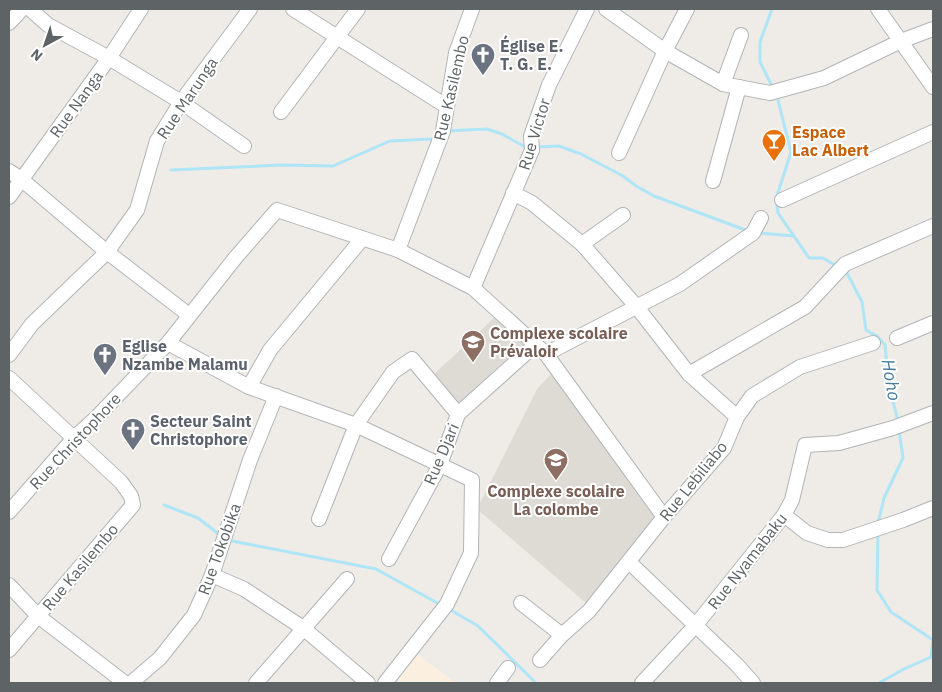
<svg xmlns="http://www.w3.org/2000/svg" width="942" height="692" viewBox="0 0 942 692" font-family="'IBM Plex Sans',sans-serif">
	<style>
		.commercial { fill: #fbefdf }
		.education { fill: #dedbd5 }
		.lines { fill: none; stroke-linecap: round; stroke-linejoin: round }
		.stream { stroke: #aee5f7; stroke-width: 3 }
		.minor-casing { stroke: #b1b5b7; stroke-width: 16 }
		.minor { stroke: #fff; stroke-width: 14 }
		.labels { text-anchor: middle; stroke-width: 4; stroke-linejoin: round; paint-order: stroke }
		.worship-label { font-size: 16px; font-weight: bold; fill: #5b616d; stroke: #fff; text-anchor: start }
		.street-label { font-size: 16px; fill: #5e6365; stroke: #fff }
		.food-label { font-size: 16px; font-weight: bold; fill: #c56008; stroke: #fff; text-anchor: start }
		.education-label { font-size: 16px; font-weight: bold; fill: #785e54; stroke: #fff; text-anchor: start }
		.water-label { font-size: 18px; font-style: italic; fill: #457c97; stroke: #fff }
	</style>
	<rect width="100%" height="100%" fill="#efebe6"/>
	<path class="commercial" d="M410,649l46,34h-69z"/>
	<g class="education">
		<path d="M495,317l31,30 -70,62 -27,-30z"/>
		<path d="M552,373l106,139 -72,91 -109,-94 60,-120z"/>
	</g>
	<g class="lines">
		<g class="stream">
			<path d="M772,9l-12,33v20l13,26"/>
			<path d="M777,96l14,56 -15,47 2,14 31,45h14l15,9"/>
			<path d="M446,131l41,-2 15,5 25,14"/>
			<path d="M536,147l23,-1 22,8 42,22 13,10 18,10 94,35"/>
			<path d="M171,170l112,-5 50,1 57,-25 42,-2 4,-3"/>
			<path d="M759,233l35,3"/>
			<path d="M844,270l2,1 16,31 4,28 11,6 8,9 4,41 9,35"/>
			<path d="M164,505l34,13 22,17"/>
			<path d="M878,523l6,-25 19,-40 -4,-28"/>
			<path d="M878,532l-1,58 14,22 42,28 -2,17"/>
			<path d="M227,540l149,29 65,36"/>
			<path d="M449,609l29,17 58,57"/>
			<path d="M879,683l25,-14 27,-12"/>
		</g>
		<defs>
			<g id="minor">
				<path d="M30,9l18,16 61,33 72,44 63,44"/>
				<path d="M293,9l153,97"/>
				<path d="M606,9l59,42 58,33 47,9 54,-15 77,-37 32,-12"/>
				<path d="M878,9l55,78"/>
				<path d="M9,23l13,-14"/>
				<path d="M723,84l18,-49"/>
				<path d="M281,112l77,-103"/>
				<path d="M619,153l46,-102 22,-42"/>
				<path d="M9,171l12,8 86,73 82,63"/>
				<path d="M713,181l26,-94"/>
				<path d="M513,193l19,10 50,41 54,62 53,68 48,43"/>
				<path d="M9,197l100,-139 32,-49"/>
				<path d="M782,200l151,-68"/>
				<path d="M582,244l41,-29"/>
				<path d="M398,250l45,-119 13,-78 16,-44"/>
				<path d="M473,288l59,-138 -1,-14 18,-51 38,-76"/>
				<path d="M897,338l36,-15"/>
				<path d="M168,343l81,44 107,38 116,55 -1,73 -24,51 -62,79"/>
				<path d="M546,354l134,-70 73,-51 8,-15"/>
				<path d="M9,355l23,-31 75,-72 30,-42 20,-69 24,-39 69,-93"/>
				<path d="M689,374l116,-67 40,-43 88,-38"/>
				<path d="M9,378l112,104 10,14 2,9 -124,145"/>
				<path d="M249,387l21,-37 92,-111"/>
				<path d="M9,512l65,-74 21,-19 73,-76 68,-86 41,-47 121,40 75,38 73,66 118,163"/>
				<path d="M784,515l23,18 21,7h15l60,-20 30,-12"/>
				<path d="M319,519l37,-94 37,-53 19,-13 46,55"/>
				<path d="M389,559l51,-94 18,-51 77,-69"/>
				<path d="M629,562l108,103 16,18"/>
				<path d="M212,575l32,14 59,39 65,55"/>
				<path d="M9,585l29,31 87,67"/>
				<path d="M521,603l41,32"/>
				<path d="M540,660l22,-25 27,-24 75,-94 60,-69 13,-31 15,-21 48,-29 73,-24"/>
				<path d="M131,683l29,-25 34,-43 18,-40 38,-115 26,-64"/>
				<path d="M256,683l91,-104"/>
				<path d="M497,683l11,-15"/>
				<path d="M642,683l53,-57 89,-111 8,-15 13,-55 34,-2 54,-15 40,-15"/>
			</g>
		</defs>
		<use href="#minor" class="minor-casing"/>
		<use href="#minor" class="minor"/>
	</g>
	<defs>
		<symbol id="church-pin" viewBox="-11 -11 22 30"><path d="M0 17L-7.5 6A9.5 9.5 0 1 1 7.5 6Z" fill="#6b7280" stroke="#fff"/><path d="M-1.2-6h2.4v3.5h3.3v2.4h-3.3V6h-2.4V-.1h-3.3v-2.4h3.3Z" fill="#fff"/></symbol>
		<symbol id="bar-pin" viewBox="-11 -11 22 30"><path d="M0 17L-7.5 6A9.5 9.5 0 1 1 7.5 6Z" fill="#e8710a" stroke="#fff"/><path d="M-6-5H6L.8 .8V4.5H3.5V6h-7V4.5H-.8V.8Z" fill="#fff"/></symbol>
		<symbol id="school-pin" viewBox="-11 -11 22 30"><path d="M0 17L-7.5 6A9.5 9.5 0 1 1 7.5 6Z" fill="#8d6e63" stroke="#fff"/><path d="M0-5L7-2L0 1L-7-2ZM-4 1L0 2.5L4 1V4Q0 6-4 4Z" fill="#fff"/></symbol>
	</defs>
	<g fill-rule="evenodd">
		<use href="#church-pin" x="469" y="41" width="28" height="38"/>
		<use href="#bar-pin" x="760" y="127" width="28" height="38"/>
		<use href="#school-pin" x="459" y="328" width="28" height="38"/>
		<use href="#church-pin" x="91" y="341" width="28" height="38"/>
		<use href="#church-pin" x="119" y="416" width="28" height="38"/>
		<use href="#school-pin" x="542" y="446" width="28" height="38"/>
	</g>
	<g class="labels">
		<g class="worship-label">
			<text x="500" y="52">Église E.<tspan x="500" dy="18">T. G. E.</tspan></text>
			<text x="122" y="352">Eglise<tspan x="122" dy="18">Nzambe Malamu</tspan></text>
			<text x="150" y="427">Secteur Saint<tspan x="150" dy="18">Christophore</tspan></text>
		</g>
		<g class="street-label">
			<text transform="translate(451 88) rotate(-77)" y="6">Rue Kasilembo</text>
			<text transform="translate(187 98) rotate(-56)" y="6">Rue Marunga</text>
			<text transform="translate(76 104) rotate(-54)" y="6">Rue Nanga</text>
			<text transform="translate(534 134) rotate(-73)" y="6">Rue Victor</text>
			<text transform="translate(75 441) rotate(-47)" y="6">Rue Christophore</text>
			<text transform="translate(441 454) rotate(-67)" y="6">Rue Djari</text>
			<text transform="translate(693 481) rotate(-51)" y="6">Rue Lebiliabo</text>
			<text transform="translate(219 549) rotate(-70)" y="6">Rue Tokobika</text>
			<text transform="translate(747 561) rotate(-52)" y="6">Rue Nyamabaku</text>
			<text transform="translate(80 567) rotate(-50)" y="6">Rue Kasilembo</text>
		</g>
		<g class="food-label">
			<text x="792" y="138">Espace<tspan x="792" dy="18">Lac Albert</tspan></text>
		</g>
		<g class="education-label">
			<text x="490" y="339">Complexe scolaire<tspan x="490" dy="18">Prévaloir</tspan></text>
			<text x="556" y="497" text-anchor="middle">Complexe scolaire<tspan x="556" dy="18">La colombe</tspan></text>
		</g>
		<g class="water-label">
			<text transform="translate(891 380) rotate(80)" y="6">Hoho</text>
		</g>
	</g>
	<rect width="942" height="692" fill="none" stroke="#5e6365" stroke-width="20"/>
	<g transform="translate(45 45) rotate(220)" stroke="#ffffff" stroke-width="4" paint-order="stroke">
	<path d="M0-4L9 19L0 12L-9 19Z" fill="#5e6365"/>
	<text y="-8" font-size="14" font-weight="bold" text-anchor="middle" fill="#5e6365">N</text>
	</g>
</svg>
